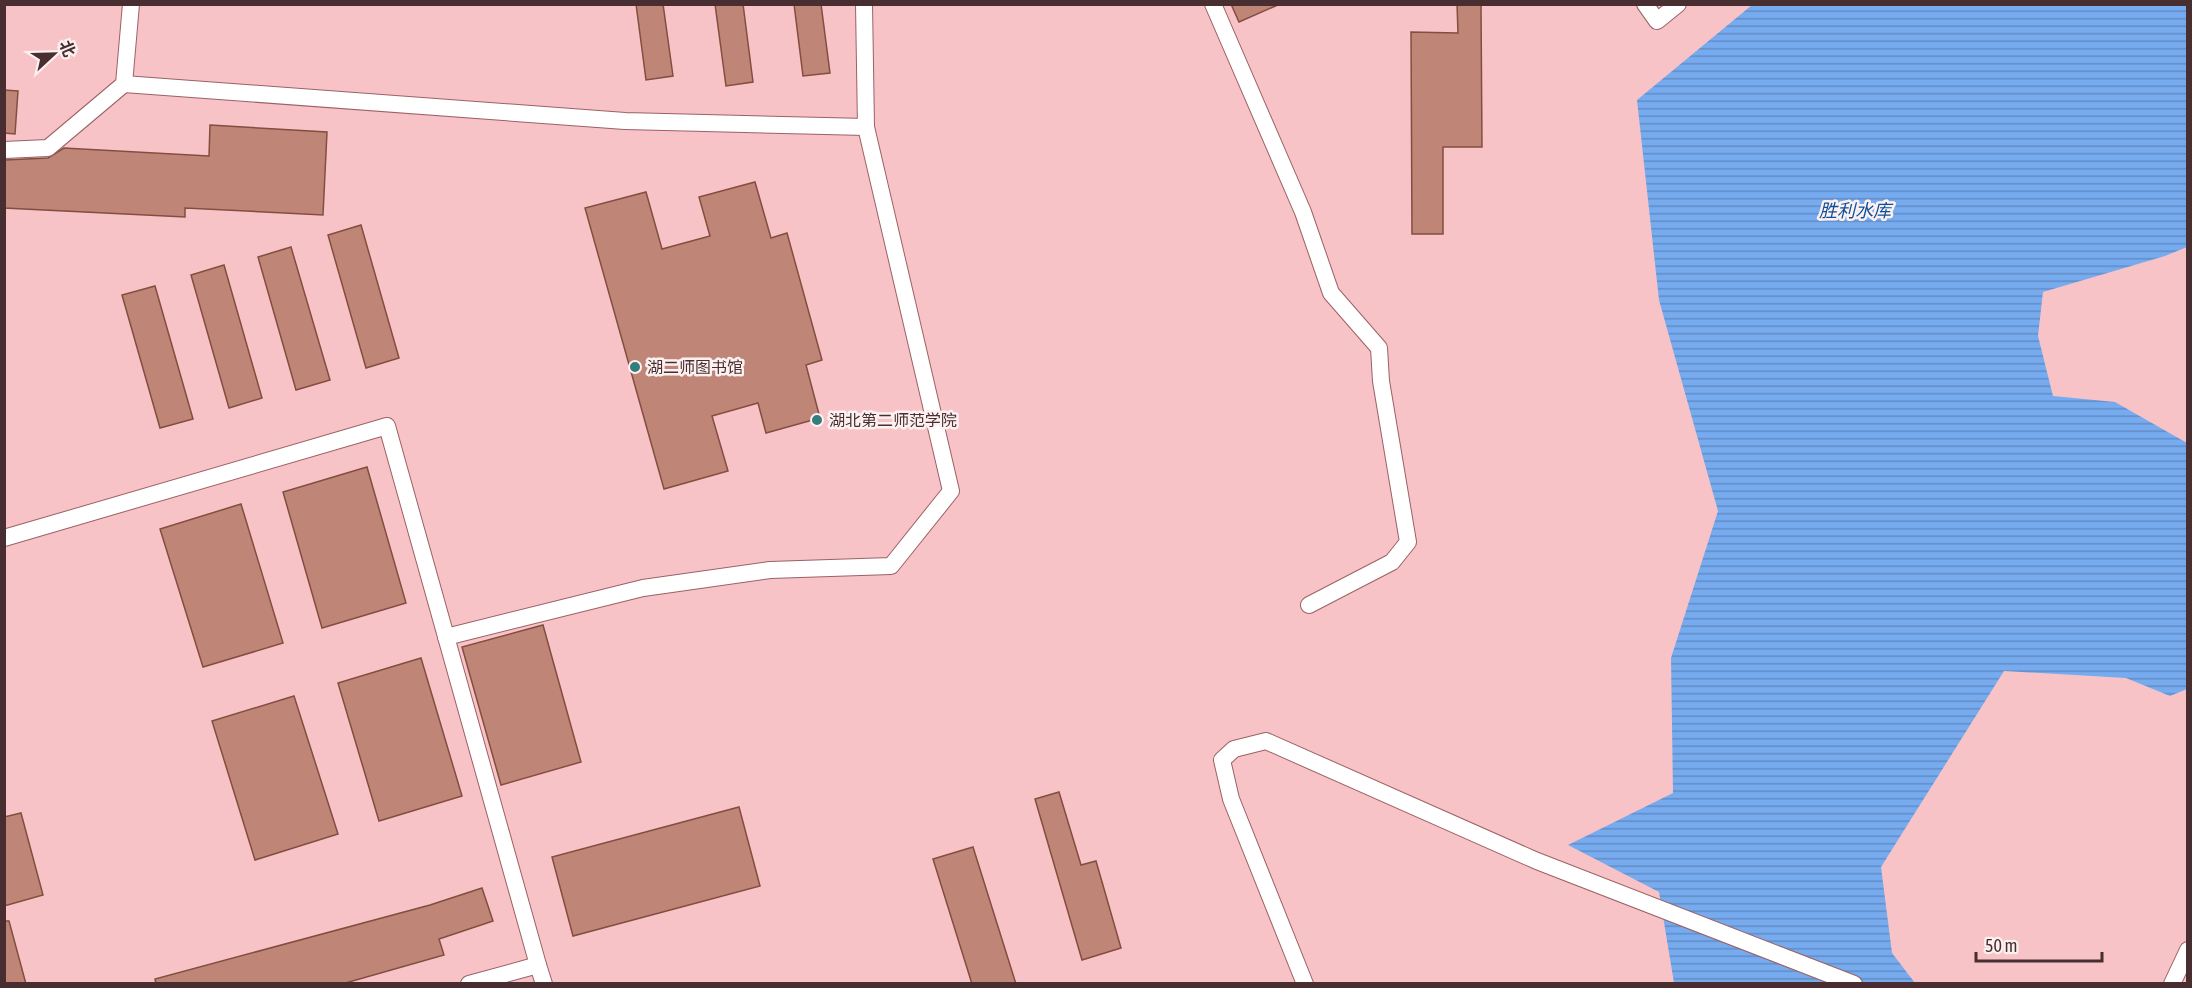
<svg xmlns="http://www.w3.org/2000/svg" width="2192" height="988" viewBox="0 0 2192 988" font-family="'Asap Condensed','Noto Sans SC',sans-serif">
	<style>
		.water { fill: url(#water-rules) }
		.building { fill: #bf8576; stroke: #834e40; stroke-width: 1.5 }
		.lines { fill: none; stroke-linecap: round; stroke-linejoin: round }
		.minor-casing { stroke: #9b6165; stroke-width: 18 }
		.minor { stroke: #fff; stroke-width: 16 }
		.poi-dot { fill: #347d7d; stroke: #fdf0f0; stroke-width: 2 }
		.labels { text-anchor: middle; stroke-width: 5; stroke-linejoin: round; paint-order: stroke }
		.poi-label { font-size: 16px; fill: #482e30; stroke: #fdf0f0; text-anchor: start }
		.water-label { font-size: 18px; font-style: italic; fill: #0a509b; stroke: #fdf0f0 }
	</style>
	<defs>
		<pattern id="water-rules" width="6" height="5" patternUnits="userSpaceOnUse" patternTransform="scale(1.5)"><rect width="6" height="5" fill="#76abef"/><path d="M0 2.5h6" fill="none" stroke="#638cc2"/></pattern>
	</defs>
	<rect width="100%" height="100%" fill="#f8c3c6"/>
	<path class="water" d="M1752,5h435v242l-22,9 -122,36 -5,44 15,60 62,6 72,41v246l-17,7 -44,-18 -122,-7 -123,196 11,86 23,30h-241l-15,-91 -91,-47 105,-52 -2,-135 47,-147 -59,-211 -22,-200z"/>
	<g class="building">
		<path d="M636,4h27l10,72 -27,4z"/>
		<path d="M715,4h28l10,78 -27,4z"/>
		<path d="M794,4h27l9,69 -27,3z"/>
		<path d="M1231,4h49l-41,18z"/>
		<path d="M1457,4h24l1,143h-39v87h-31l-1,-202 47,1z"/>
		<path d="M4,90l14,1 -3,43 -11,-1z"/>
		<path d="M210,125l117,7 -4,83 -138,-7v9l-181,-9 1,-48 43,-2 16,-10 145,8z"/>
		<path d="M755,182l16,56 16,-5 35,127 -16,5 14,53 -54,15 -8,-30 -46,13 16,55 -64,18 -79,-281 61,-16 16,57 48,-13 -11,-39z"/>
		<path d="M361,225l38,133 -33,10 -38,-133z"/>
		<path d="M291,247l39,133 -34,10 -38,-133z"/>
		<path d="M224,265l38,133 -33,10 -38,-133z"/>
		<path d="M155,286l38,133 -33,9 -38,-133z"/>
		<path d="M367,467l39,136 -84,25 -39,-136z"/>
		<path d="M241,504l42,139 -80,24 -43,-138z"/>
		<path d="M543,625l38,137 -80,23 -39,-138z"/>
		<path d="M421,658l41,138 -83,25 -41,-138z"/>
		<path d="M294,696l44,138 -83,26 -43,-139z"/>
		<path d="M1059,792l22,73 15,-4 25,87 -39,12 -47,-161z"/>
		<path d="M739,807l21,79 -187,50 -21,-79z"/>
		<path d="M21,813l22,82 -39,11v-89z"/>
		<path d="M973,847l43,137h-44l-39,-125z"/>
		<path d="M482,888l11,33 -54,18 5,16 -102,29h-186l-1,-5 275,-74z"/>
		<path d="M4,921h5l17,63h-22z"/>
	</g>
	<g class="lines">
		<defs>
			<g id="minor">
				<path d="M1213,4l90,208 28,81 48,55 2,33 27,161 -16,20 -83,43"/>
				<path d="M1645,4l12,17 21,-17"/>
				<path d="M124,84l501,37 241,6 -2,-123"/>
				<path d="M4,150l44,-2 76,-64 7,-80"/>
				<path d="M4,538l383,-112 151,539 -69,19"/>
				<path d="M446,637l197,-49 127,-18 121,-4 60,-75 -85,-364"/>
				<path d="M538,965l6,19"/>
				<path d="M1305,984l-74,-185 -9,-39 12,-11 32,-8 271,120 317,123"/>
				<path d="M2172,984l16,-34"/>
			</g>
		</defs>
		<use href="#minor" class="minor-casing"/>
		<use href="#minor" class="minor"/>
	</g>
	<g class="poi-dot">
		<circle cx="635" cy="367" r="6"/>
		<circle cx="817" cy="420" r="6"/>
	</g>
	<g class="labels">
		<g class="poi-label">
			<text x="647" y="373">湖二师图书馆</text>
			<text x="829" y="426">湖北第二师范学院</text>
		</g>
		<g class="water-label">
			<text x="1855" y="217">胜利水库</text>
		</g>
	</g>
	<rect width="2192" height="988" fill="none" stroke="#482e30" stroke-width="12"/>
	<g transform="translate(54 54) rotate(68)" stroke="#fdf0f0" stroke-width="4.5" paint-order="stroke">
	<path d="M0-4.5L10 22L0 15L-10 22Z" fill="#482e30"/>
	<text y="-9" font-size="16" font-weight="bold" text-anchor="middle" fill="#482e30">北</text>
	</g>
	<path d="M1976 952v9h126v-9" fill="none" stroke="#482e30" stroke-width="3"/>
	<text x="1985" y="952" font-size="18" fill="#482e30" stroke="#fdf0f0" stroke-width="4.5" paint-order="stroke">50 m</text>
</svg>
